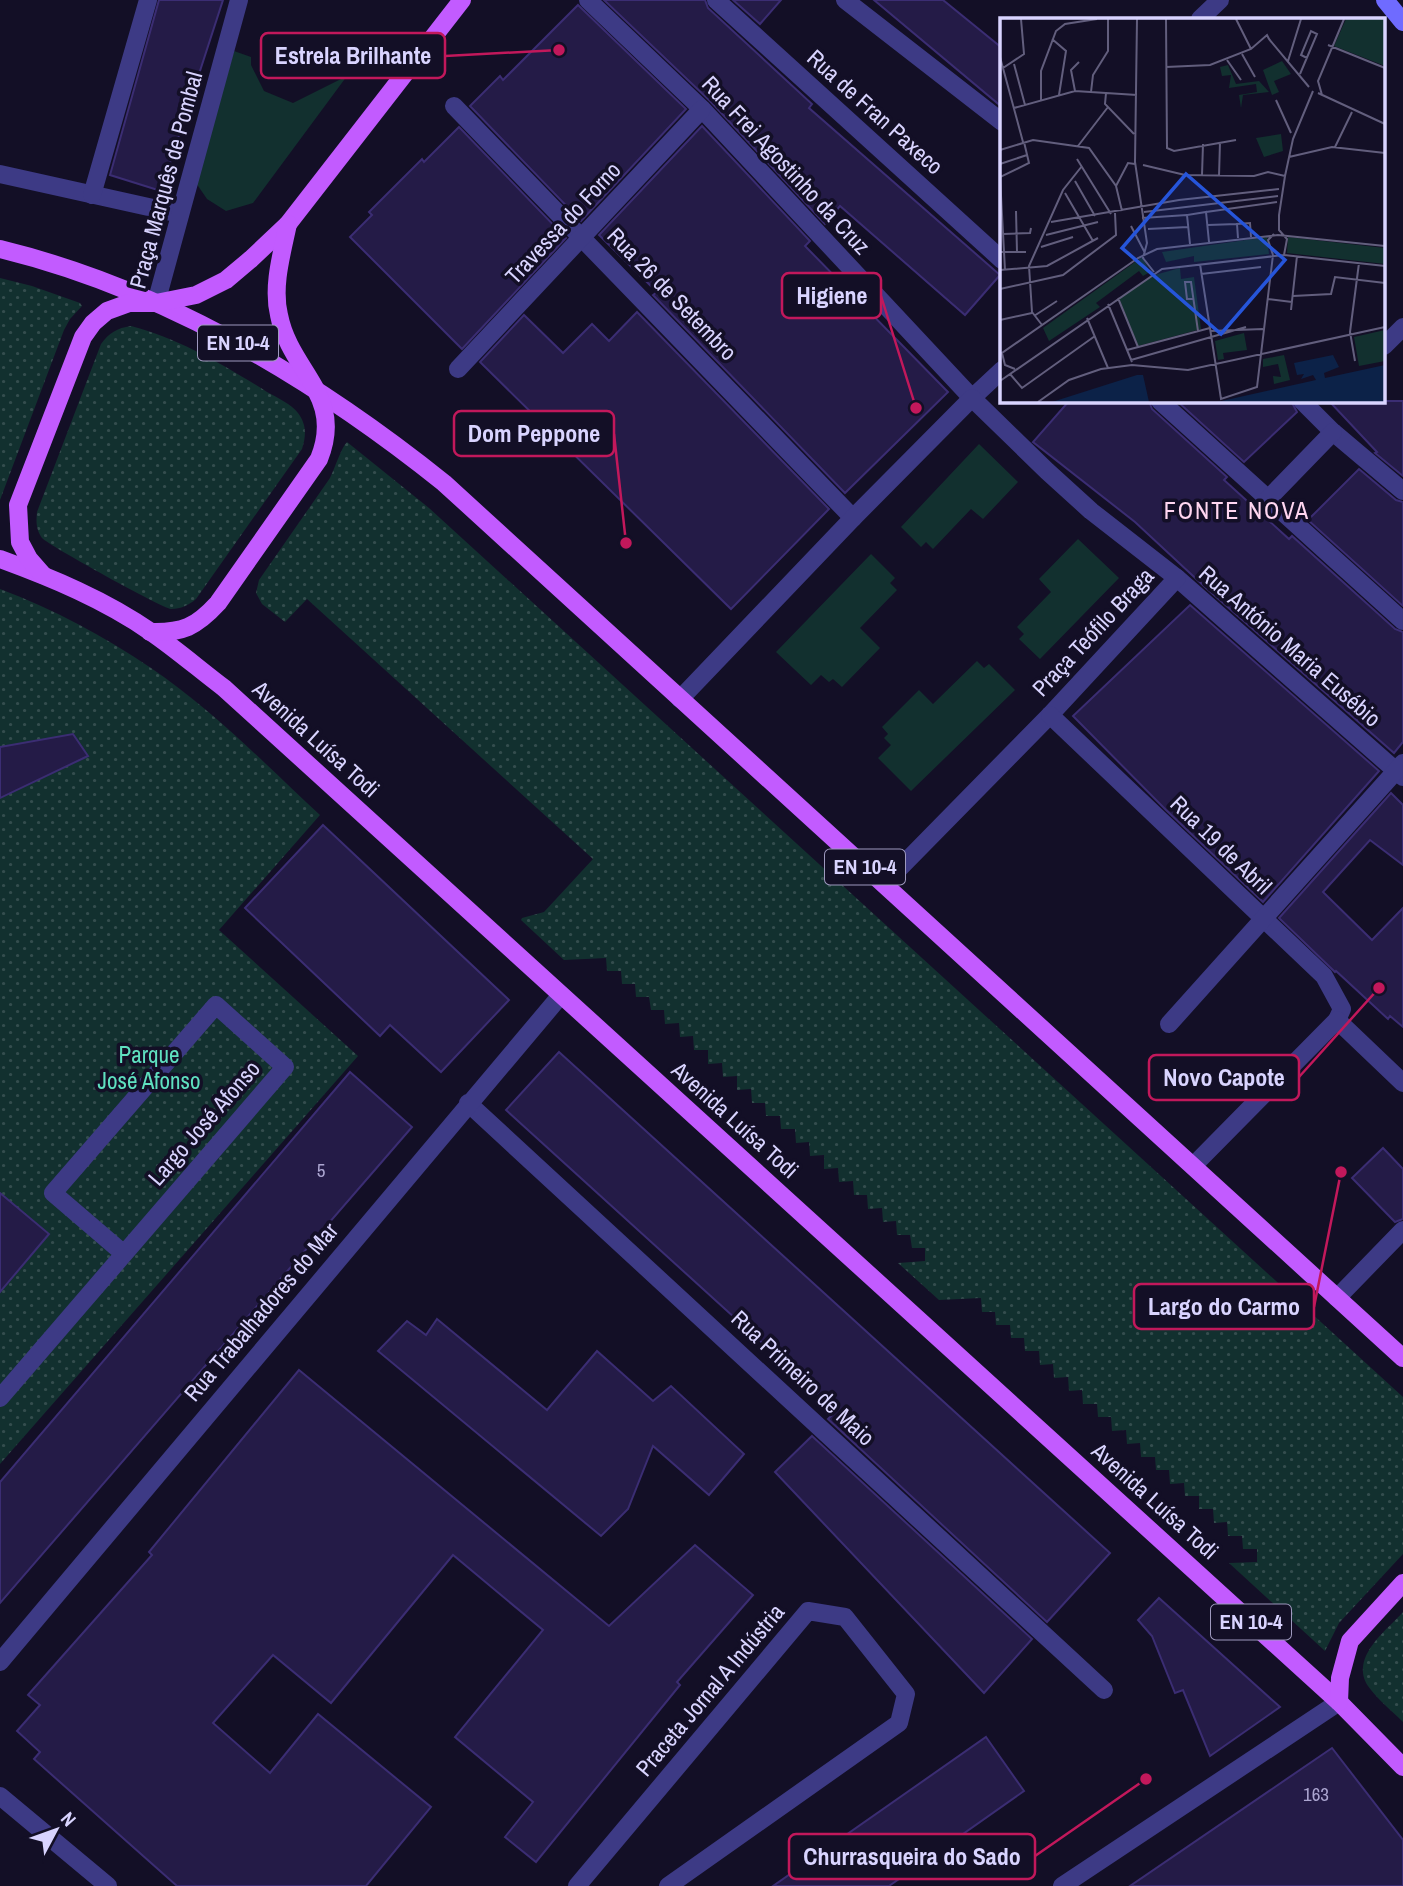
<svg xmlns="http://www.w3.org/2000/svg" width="1403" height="1886" viewBox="0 0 1403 1886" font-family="'Archivo Narrow',sans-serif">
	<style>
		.grass { fill: url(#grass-dots) }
		.garden { fill: #12302f }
		.building { fill: #241b47; stroke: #3b2d73; stroke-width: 2 }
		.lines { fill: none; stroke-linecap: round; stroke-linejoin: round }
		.lane { stroke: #3d3a85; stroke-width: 18 }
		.street { stroke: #3d3a85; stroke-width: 18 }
		.secondary { stroke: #6f6bff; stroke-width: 18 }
		.primary { stroke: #c25bff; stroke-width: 18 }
		.labels { text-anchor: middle; stroke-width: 7; stroke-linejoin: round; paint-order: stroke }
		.number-label { font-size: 19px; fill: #aca6d1 }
		.shield { fill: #130f26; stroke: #9e99be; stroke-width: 2 }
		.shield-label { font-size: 21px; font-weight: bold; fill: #d9d4ff }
		.street-label { font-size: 23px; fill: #d9d4ff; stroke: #130f26 }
		.park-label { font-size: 23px; fill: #5fe0c0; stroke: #130f26 }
		.neighbourhood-label { font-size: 24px; letter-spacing: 2px; fill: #ffd6f0; stroke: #130f26 }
		.inset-road { fill: none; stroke: #625e7d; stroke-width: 2 }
		.view { fill: #2655da; fill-opacity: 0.15; stroke: #2655da; stroke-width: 3.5 }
		.inset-edge { fill: none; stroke: #d9d4ff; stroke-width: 3.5 }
		.leader { fill: none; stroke: #c2185b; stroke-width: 2.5 }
		.callout-dot { fill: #c2185b; stroke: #130f26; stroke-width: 2.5 }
		.callout { fill: #130f26; stroke: #c2185b; stroke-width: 2.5 }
		.callout-label { font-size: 24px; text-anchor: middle; font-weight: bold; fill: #d9d4ff }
	</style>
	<defs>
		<pattern id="grass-dots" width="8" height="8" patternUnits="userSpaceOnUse" patternTransform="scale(1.75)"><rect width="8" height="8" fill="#12302f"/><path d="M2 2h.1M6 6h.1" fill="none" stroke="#344d4e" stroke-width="1.8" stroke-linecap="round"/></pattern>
	</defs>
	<rect width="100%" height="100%" fill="#130f26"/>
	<g class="grass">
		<path d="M0,278l32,8 48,17 2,3 -12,13 -6,11 -64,170z"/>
		<path d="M131,326c47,12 95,40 136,66 11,6 24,12 31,21 9,12 8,23 4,36l-106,150c-7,6 -15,10 -25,10 -9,-1 -123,-64 -129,-71 -6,-8 -6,-17 -5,-26l64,-168c8,-11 16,-16 30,-18z"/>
		<path d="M347,442l82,66 974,889v157l-64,69 -14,28 -96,-88 28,-1v-13h-14l-1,-13h-14l-1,-14 -13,1 -1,-14h-14v-13h-14l-1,-13 -14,1 -1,-14h-13l-1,-13h-14l-1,-14 -13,1 -1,-14 -14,1 -1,-14h-13l-1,-13h-14l-1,-14 -13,1 -1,-14 -14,1 -1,-14 -13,1 -1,-14h-14l-1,-13h-13l-1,-13h-14l-1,-13h-13l-1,-14 -42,2 -41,-37 27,-2v-13h-13l-2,-13h-13l-1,-14 -13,1 -1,-14 -14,1 -1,-14h-13l-1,-14 -14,1 -1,-14 -14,1v-14l-14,1 -1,-14 -13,1 -1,-14h-14l-1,-13h-14l-1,-13h-13l-1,-14 -14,1v-14l-14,1 -1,-14 -14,1v-14h-14l-1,-14 -13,1 -1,-14 -14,1 -1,-14h-13l-2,-13h-13l-1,-13h-13l-1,-13h-14l-1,-13 -42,2 -43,-40 1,-2 22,-6 49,-53 -286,-260 -22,23 -23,-18 -6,-11 3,-13 71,-102c5,-10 11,-30 17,-36z"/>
		<path d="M0,589c53,20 104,47 151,79 62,42 115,97 169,147l-101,115 139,126 -358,408z"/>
		<path d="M1403,1612v110c-11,-11 -26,-23 -35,-36 -18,-29 18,-55 35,-74z"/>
	</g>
	<g class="garden">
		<path d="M234,51l17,6v8l13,26 29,12 54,-27 -94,127 -27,8 -19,-12 -11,-16z"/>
		<path d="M979,444l39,38 -35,37 -12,-10 -38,40 -7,-7 -5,5 -20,-20z"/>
		<path d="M1078,539l41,39 -79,81 -21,-20 5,-5 -7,-7 34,-35 -12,-13z"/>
		<path d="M871,554l24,24 -5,5 7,7 -37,38 20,20 -38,39 -9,-8 -4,3 -8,-7 -10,10 -35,-33z"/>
		<path d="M977,661l7,7 5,-4 26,26 -104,101 -33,-33 13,-13 -7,-7 4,-4 -6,-7 37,-37 14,14z"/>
	</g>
	<g class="building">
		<path d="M159,0h64l-62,191 -51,-16z"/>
		<path d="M604,0h101l3,8 104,96 -3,4 191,167 -35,40 -125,-109 -15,18 -115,-123z"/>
		<path d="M733,0h48l-21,24z"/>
		<path d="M874,0h69l59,48v59z"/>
		<path d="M578,5l108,104 -105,112 -111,-115 30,-30 3,4z"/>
		<path d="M702,126l108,115 -5,5 143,146 -103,101 -192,-198 4,-3 -58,-57z"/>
		<path d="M459,127l107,111 -104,111 -112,-112 22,-22 -3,-3 53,-53 2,3z"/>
		<path d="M637,312l192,197 -98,100 -251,-247 44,-47 39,38 29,-29 17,17z"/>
		<path d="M1069,401h80l3,8 75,68 -3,3 65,59 3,-3 103,93 8,3v110l-9,11 -188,-165 -71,-66 -102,-80z"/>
		<path d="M1177,401h114l6,11 -53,50z"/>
		<path d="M1329,401h74v75l-28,-23 2,-1z"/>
		<path d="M1359,469l37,31 7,2v104l-95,-86z"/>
		<path d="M1190,605l189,166 -116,131 -97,-92 -93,-94z"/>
		<path d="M73,734l15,22 -88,42v-51z"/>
		<path d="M1391,793l12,12v60l-33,-25 -47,52 49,48 31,-32v119l-13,-11 -2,3 -52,-48 -1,1 -56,-54z"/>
		<path d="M323,825l186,175 -68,72 -51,-47 -10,11 -135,-128z"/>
		<path d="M559,1052l551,501 -63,69 -219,-203 7,-7 -22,-23 -307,-279z"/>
		<path d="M350,1072l62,55 -412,476v-121z"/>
		<path d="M1383,1148l20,21v50l-8,3 -43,-44z"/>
		<path d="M0,1193l49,41 -49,58z"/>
		<path d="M437,1319l110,91 50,-59 56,50 18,-15 73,68 -35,41 -56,-49 -25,63 -27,27 -223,-185 29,-30 19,14z"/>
		<path d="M299,1370l310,256 86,-81 58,50 -76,87 3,3 -144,177 -31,-25 28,-35 -78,-65 88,-107 -90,-75 -122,148 -58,-48 -60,68 57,50 48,-59 113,93 -65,79h-189l-143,-127 6,-7 -23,-21 23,-26 -12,-10 124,-140 -3,-3z"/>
		<path d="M812,1436l220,203 -48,54 -209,-221z"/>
		<path d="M1159,1598l121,109 -70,49 -27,-66 -8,3 -23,-57 -14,-16z"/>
		<path d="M986,1737l38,54 -135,95h-116z"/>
		<path d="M1332,1748l71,92v46h-273z"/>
	</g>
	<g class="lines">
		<path class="lane" d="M577,1886l231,-275 37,6 61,77 -7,29 -231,163"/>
		<g class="street">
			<path d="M588,0l114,109 270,289 30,-28"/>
			<path d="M716,0l286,260"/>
			<path d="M845,0l157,122"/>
			<path d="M1200,19l20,-19"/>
			<path d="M454,106l399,412"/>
			<path d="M0,174l180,40"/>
			<path d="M92,195l56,-195"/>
			<path d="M156,303l83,-303"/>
			<path d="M1384,346l19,-19"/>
			<path d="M458,369l244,-260"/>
			<path d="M1160,401l243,220"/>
			<path d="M1302,401l31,31 70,59"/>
			<path d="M1268,499l65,-67"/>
			<path d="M1177,578l226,199"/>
			<path d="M680,699l173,-181 119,-120 75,73 44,40 86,67 -127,137 -166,169"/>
			<path d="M1050,715l274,261 18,33 -5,11"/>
			<path d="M1169,1024l234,-261"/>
			<path d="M468,1103l636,587"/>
			<path d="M1193,1166l144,-146 66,63"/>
			<path d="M1337,1298l66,-68"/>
			<path d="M0,1398l285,-331 -69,-62 -163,188 70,60"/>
			<path d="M0,1662l561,-667"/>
			<path d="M0,1796l108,90"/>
			<path d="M1062,1886l277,-184"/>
		</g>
		<path class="secondary" d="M1385,0l18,22"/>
		<g class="primary">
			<path d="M0,249c164,40 313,129 444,234l959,875"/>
			<path d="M0,559c52,19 105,41 151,73 25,17 49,38 73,56l1050,955 65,59 64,65"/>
			<path d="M43,575l-14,-16 -9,-17 -2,-37 65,-168 10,-14 14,-12 22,-8h27l40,-8 30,-15 25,-21 37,-35 174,-224"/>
			<path d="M150,632c33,1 46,-5 68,-29l101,-144c26,-64 -29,-87 -40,-144 -7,-29 3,-62 9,-91"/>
			<path d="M1339,1702l1,-24 10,-37 53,-58"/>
		</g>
	</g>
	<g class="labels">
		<g class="number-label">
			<text x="321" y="1177">5</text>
			<text x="1316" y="1801">163</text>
		</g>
		<g class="shield">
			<rect x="198" y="325.5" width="80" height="35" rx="5"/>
			<rect x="825" y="849.5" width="80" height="35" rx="5"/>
			<rect x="1211" y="1604.5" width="80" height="35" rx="5"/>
		</g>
		<g class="shield-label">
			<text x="238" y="350">EN 10-4</text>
			<text x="865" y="874">EN 10-4</text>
			<text x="1251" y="1629">EN 10-4</text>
		</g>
		<g class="street-label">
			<text transform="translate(875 112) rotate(42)" y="8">Rua de Fran Paxeco</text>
			<text transform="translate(786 165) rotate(47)" y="8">Rua Frei Agostinho da Cruz</text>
			<text transform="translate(166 180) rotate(-75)" y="8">Praça Marquês de Pombal</text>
			<text transform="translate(563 223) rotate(-47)" y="8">Travessa do Forno</text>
			<text transform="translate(672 294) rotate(46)" y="8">Rua 26 de Setembro</text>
			<text transform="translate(1093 632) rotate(-47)" y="8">Praça Teófilo Braga</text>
			<text transform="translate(1290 646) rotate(41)" y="8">Rua António Maria Eusébio</text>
			<text transform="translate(316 739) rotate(42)" y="8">Avenida Luísa Todi</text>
			<text transform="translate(1221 845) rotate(44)" y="8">Rua 19 de Abril</text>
			<text transform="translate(735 1120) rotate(42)" y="8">Avenida Luísa Todi</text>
			<text transform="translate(204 1123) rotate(-49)" y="8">Largo José Afonso</text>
			<text transform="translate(261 1312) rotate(-50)" y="8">Rua Trabalhadores do Mar</text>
			<text transform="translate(803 1378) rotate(43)" y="8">Rua Primeiro de Maio</text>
			<text transform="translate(1155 1501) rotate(42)" y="8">Avenida Luísa Todi</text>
			<text transform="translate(710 1690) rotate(-50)" y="8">Praceta Jornal A Indústria</text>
		</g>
		<g class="park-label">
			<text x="149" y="1063">Parque<tspan x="149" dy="26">José Afonso</tspan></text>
		</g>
		<g class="neighbourhood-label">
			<text x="1237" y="519">FONTE NOVA</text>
		</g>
	</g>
	<g transform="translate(1000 18)">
		<rect width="385" height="385" fill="#130f26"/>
		<path d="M346,1h39v47l-51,-20zM282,43l9,13 -17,7 5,11 -7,3 -9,-25zM228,47l8,19 23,-3 10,11 -26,3 -2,13 -2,-13 18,-3 -1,-8 -27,4 2,-13 -9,1 -2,-9zM281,116l2,17 -19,6 -8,-19zM267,219l2,17 -75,8v-6l-28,6 -4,-10zM288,219l97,11v16l-98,-11zM142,239l8,15 -7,4 -4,-5 -43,32 4,4 -51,34 -6,-13zM180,250l1,11 13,-2 7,52 -63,17 -19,-48 32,-22zM385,312v31l-26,5 -5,-29zM244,315l3,17 -24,3 1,6 -6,1 -3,-19z" fill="#12302f"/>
		<path d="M284,337l6,25 -16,4 -1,-8 8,1 -3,-13 -15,3v-8z" fill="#12302f"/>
		<path d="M333,337l6,12 -15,6 1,5 60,-13v37h-168l99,-22 -3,-5 -12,4 3,-5 -7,1 -3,-12zM137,357h6l6,27h-97z" fill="#0c2248"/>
		<path class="inset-road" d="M137,1l-2,143 12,81 -4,15 11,14M166,1l1,129 7,3 62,-11M236,1l15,30M52,21l14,12 -7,44M269,21l40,48M328,27l57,23M242,36l13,23M0,39l23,85M227,42l14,20M288,43l13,-42M14,46l11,41M166,49l44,-2 41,-16 16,-14 2,4M3,50l21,-14 -3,-35M300,56l17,-40 -6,-3 -10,24 6,3M75,73l-4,-21 8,-8M91,74l2,-17 15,-24v-32M106,75l-1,11 29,30M318,75l67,31M322,77l-4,-14 26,-62M41,82v-29l15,-40 9,-7 32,-5M276,82l15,33M14,90l61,-17 62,4M78,128l30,-39M335,129l17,-35M0,132l33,-10 56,8 27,38 6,25M289,139l43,-10 53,6M77,141l34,55M0,146l27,-9M143,147l42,10 69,1 14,-4 17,4M202,157l1,-31M219,158l1,-34M75,163l20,35M116,168l12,-23 7,1M65,175l28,48M16,193l1,41M144,194l134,-16M206,194l71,-10M142,200l45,-3M51,204l128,-22 100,-11M208,207l29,-1M131,208l14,27M148,211l40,-2M3,216l27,-1 1,-5M46,217l52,-13M238,220l-1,-14 13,-1 1,14M190,226l-3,-29 19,-3 3,30M41,229l32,-10M0,234h26M273,237l-5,-15 6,-6M284,237l3,-16 -8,-9v-15l6,-39 8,-37 20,-48M200,246l21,135 36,-12 16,-132M0,252l47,-4 51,-28M5,252l-5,-93 29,-14 -5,-21M201,256l60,-7M0,271l63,-14 53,-40 -1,-22M293,278l38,-2 4,-17 50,6M118,280l20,49M194,281h-7l-2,-17h6l7,49M267,281l25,3M108,286l24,58M291,292l6,-54M34,298l23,-15M87,300l21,50M0,302l32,-7M42,307l-10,-13 -3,-46 34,-76 19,-24M210,313l53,-2M127,332l83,-22M131,342l115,-33M355,343l-5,-29 9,-69M15,351l-10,-4 -3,-12 136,-95 19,-9 121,-14 107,11M10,356l12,14 73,-52M0,363l162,-112 122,-14 101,11M38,384l31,-22 32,-11 31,-4 56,5 197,-43"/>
		<path class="view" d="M186,156l99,86 -64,74 -99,-86z"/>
		<rect width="385" height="385" class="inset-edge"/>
	</g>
	<path class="leader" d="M559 50L445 56M916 408L881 296M626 543L614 434M1379 988L1299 1077M1341 1172L1314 1307M1146 1779L1035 1856"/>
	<g class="callout-dot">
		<circle cx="559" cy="50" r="7"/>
		<circle cx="916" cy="408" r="7"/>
		<circle cx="626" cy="543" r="7"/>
		<circle cx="1379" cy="988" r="7"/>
		<circle cx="1341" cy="1172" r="7"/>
		<circle cx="1146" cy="1779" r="7"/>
	</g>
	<g class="callout">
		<rect x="261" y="33" width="184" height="45" rx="7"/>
		<rect x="782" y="273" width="99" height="45" rx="7"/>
		<rect x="454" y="411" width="160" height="45" rx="7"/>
		<rect x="1149" y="1055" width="150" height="45" rx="7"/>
		<rect x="1134" y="1284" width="180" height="45" rx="7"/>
		<rect x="789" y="1834" width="246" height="45" rx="7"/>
	</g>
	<g class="callout-label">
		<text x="353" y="64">Estrela Brilhante</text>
		<text x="832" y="304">Higiene</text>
		<text x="534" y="442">Dom Peppone</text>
		<text x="1224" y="1086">Novo Capote</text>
		<text x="1224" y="1315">Largo do Carmo</text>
		<text x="912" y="1865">Churrasqueira do Sado</text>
	</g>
	<g transform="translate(56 1830) rotate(49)" stroke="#130f26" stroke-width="5" paint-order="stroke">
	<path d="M0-5L12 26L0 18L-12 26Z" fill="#d9d4ff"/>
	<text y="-10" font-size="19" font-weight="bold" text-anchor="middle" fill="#d9d4ff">N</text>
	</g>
</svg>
